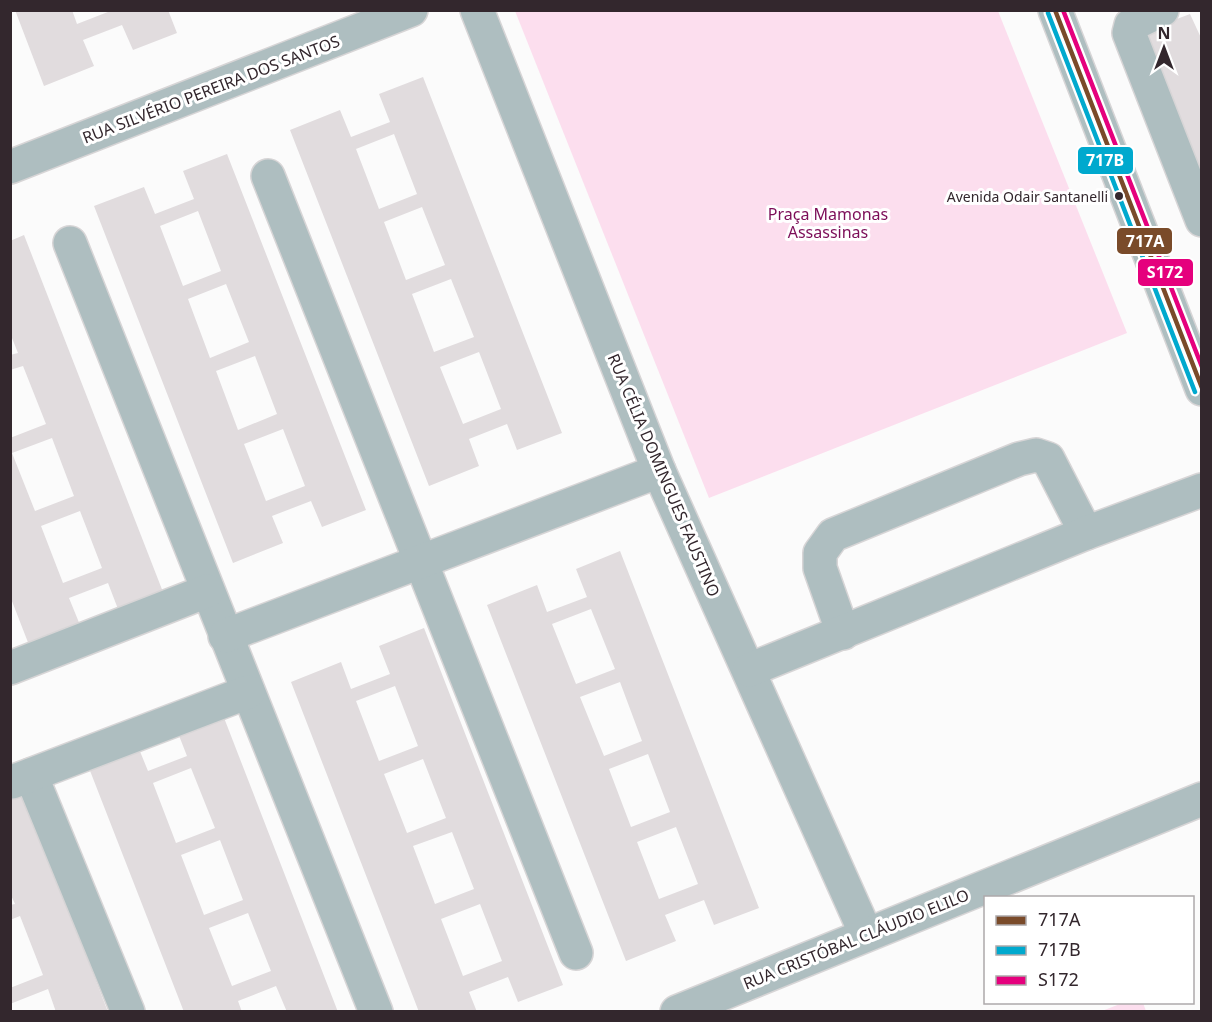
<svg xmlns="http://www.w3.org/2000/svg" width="1212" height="1022" viewBox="0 0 1212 1022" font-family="'Noto Sans',sans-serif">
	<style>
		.green { fill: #fcdeee }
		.building { fill: #e1dcde; fill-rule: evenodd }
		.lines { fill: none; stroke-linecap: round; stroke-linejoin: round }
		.minor-casing { stroke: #d7d5d6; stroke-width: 36 }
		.minor { stroke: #aebec0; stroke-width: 33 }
		.bus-1-casing { stroke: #fff; stroke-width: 9 }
		.bus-2-casing { stroke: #fff; stroke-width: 9 }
		.bus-3-casing { stroke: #fff; stroke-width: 9 }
		.bus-1 { stroke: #7a4b2a; stroke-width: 4.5 }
		.bus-2 { stroke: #00a9ce; stroke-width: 4.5 }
		.bus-3 { stroke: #e5007d; stroke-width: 4.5 }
		.bus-dot { fill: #33272d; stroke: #fff; stroke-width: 2 }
		.labels { text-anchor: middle; stroke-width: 6; stroke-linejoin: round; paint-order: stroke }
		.bus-label { font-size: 14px; fill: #33272d; stroke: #fff; text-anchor: end }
		.street-label { font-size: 16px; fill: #33272d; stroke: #fff }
		.park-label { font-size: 16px; fill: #7c0d58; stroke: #fff }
		.line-badge { stroke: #fff; stroke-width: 2 }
		.badge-label { font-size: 16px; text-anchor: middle; font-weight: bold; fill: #fff }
	</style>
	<rect width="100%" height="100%" fill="#fbfbfb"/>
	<g class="green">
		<path d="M515,11h483l129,322 -418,165z"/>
		<path d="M1125,1002l18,1 3,8h-44z"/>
	</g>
	<g class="building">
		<path d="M15,10h57l5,14 36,-14h55l9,23 -44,17 -11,-25 -39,15 11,26 -50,20z"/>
		<path d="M1190,14l12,26v151l-62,-158z"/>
		<path d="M423,77l139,356 -45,17 -10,-26 -38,15 10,27 -50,20 -139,-356 50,-20 11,27 39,-15 -11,-28zM394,134l23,60 -38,15 -23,-60zM422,207l23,58 -39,15 -22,-58zM451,279l23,58 -40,15 -22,-58zM479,352l22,57 -38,15 -23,-57z"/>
		<path d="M227,154l139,356 -44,17 -11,-26 -39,15 11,27 -50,20 -139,-357 50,-19 11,27 39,-15 -11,-28zM198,211l23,60 -38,15 -23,-60zM226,284l23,58 -39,16 -22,-59zM255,356l22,58 -39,16 -22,-59zM283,429l22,57 -39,15 -22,-57z"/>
		<path d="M24,235l139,357 -45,17 -10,-26 -39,15 11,27 -51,20 -19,-49v-158l36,-14 -23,-58 -13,4v-15l8,-2 -8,-20v-92zM52,438l22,58 -39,15 -23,-58zM80,511l22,57 -39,15 -22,-57z"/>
		<path d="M620,551l139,357 -45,17 -10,-25 -39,15 11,26 -50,20 -139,-356 50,-20 10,27 40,-15 -11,-28zM591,609l24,60 -39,15 -24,-60zM620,682l22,59 -38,15 -24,-59zM648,754l22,58 -39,15 -22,-58zM676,827l22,57 -39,15 -22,-57z"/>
		<path d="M424,628l139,357 -45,17 -10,-25 -39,15 8,20h-58l-128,-330 50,-20 10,27 39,-15 -11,-28zM395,686l23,60 -39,15 -23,-60zM423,759l23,59 -39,15 -23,-59zM452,832l22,57 -39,15 -22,-58zM480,904l22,57 -39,15 -22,-57z"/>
		<path d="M221,710l117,302h-51l-11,-26 -38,15 4,11h-58l-97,-249 50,-19 11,27 39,-15 -11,-28zM191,768l24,60 -39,15 -23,-60zM220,840l23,60 -39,15 -23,-60zM248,913l23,58 -39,15 -23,-58z"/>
		<path d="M21,786l87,226h-52l-8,-23 -38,15v-16l33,-13 -23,-59 -10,4v-15l5,-1 -5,-11v-103z"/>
	</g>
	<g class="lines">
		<defs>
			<g id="minor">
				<path d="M477,10l182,461 207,463"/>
				<path d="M1055,10l147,379"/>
				<path d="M1162,10l-31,15 -2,8 73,187"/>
				<path d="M10,167l401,-157"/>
				<path d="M268,176l308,777"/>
				<path d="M70,243l306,769"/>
				<path d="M843,633l-23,-65v-15l13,-18 186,-76 17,-4 12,4 38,74"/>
				<path d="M225,636l434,-165"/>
				<path d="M10,668l197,-77"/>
				<path d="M749,670l337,-137 116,-43"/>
				<path d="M31,775l97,237"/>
				<path d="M12,782l236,-90"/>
				<path d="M677,1012l525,-213"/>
			</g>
		</defs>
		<use href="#minor" class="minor-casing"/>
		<use href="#minor" class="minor"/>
		<defs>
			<path id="bus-1" d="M1055,10l147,378"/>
			<path id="bus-2" d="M1048,13l147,379"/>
			<path id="bus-3" d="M1063,10l139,357"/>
		</defs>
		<use href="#bus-1" class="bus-1-casing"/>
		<use href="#bus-2" class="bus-2-casing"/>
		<use href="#bus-3" class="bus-3-casing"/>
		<use href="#bus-1" class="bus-1"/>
		<use href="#bus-2" class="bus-2"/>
		<use href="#bus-3" class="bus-3"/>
	</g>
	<circle class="bus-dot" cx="1119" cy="196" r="5"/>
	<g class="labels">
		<g class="bus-label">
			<text x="1108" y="202">Avenida Odair Santanelli</text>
		</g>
		<g class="street-label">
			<text transform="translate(211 89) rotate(-21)" y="6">RUA SILVÉRIO PEREIRA DOS SANTOS</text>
			<text transform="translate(664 475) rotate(67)" y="6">RUA CÉLIA DOMINGUES FAUSTINO</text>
			<text transform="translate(856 939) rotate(-22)" y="6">RUA CRISTÓBAL CLÁUDIO ELILO</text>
		</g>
		<g class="park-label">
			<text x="828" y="220">Praça Mamonas<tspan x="828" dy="18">Assassinas</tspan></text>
		</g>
	</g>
	<g class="line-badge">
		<rect x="1077" y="146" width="57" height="29" rx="6" fill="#00a9ce"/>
		<rect x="1116" y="227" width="57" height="28" rx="6" fill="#7a4b2a"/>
		<rect x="1137" y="258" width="57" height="29" rx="6" fill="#e5007d"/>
	</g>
	<g class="badge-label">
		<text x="1105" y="166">717B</text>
		<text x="1145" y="247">717A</text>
		<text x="1165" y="278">S172</text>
	</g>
	<rect width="1212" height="1022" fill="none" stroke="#33272d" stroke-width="24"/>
	<rect x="984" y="896" width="210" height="108" fill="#ffffff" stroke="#ada9ab" stroke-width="1.5"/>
	<rect x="996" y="916" width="30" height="9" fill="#7a4b2a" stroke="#ada9ab" stroke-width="1.5"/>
	<text x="1038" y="926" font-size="18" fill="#33272d">717A</text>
	<rect x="996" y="946" width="30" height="9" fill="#00a9ce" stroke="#ada9ab" stroke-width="1.5"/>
	<text x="1038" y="956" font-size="18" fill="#33272d">717B</text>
	<rect x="996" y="976" width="30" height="9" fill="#e5007d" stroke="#ada9ab" stroke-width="1.5"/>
	<text x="1038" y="986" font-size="18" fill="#33272d">S172</text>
	<g transform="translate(1164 48)" stroke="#ffffff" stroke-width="4.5" paint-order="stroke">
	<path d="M0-4.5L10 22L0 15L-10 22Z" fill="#33272d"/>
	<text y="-9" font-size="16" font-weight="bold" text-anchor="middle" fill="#33272d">N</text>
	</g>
</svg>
